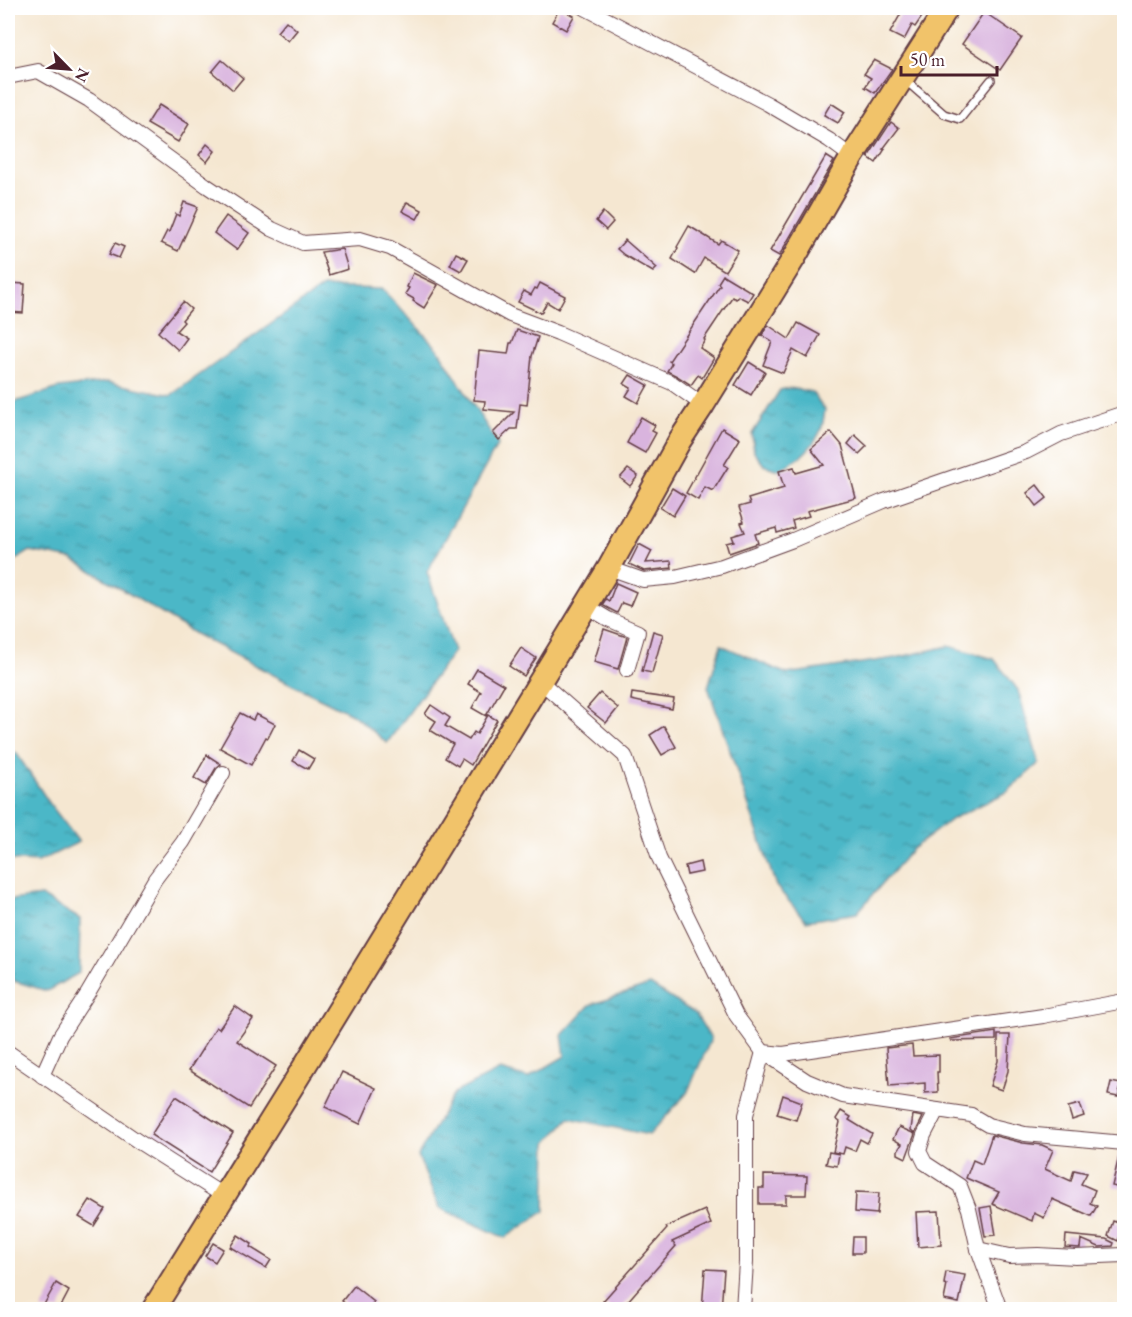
<svg xmlns="http://www.w3.org/2000/svg" width="1132" height="1317" viewBox="0 0 1132 1317" font-family="'EB Garamond',serif">
	<style>
		.water { fill: url(#water-ripples); stroke: #4a6b79; stroke-width: 1.5 }
		.building { fill: #d9b4de }
		.lines { fill: none; stroke-linecap: round; stroke-linejoin: round }
		.service-casing { stroke: #643d44; stroke-width: 10 }
		.minor-casing { stroke: #643d44; stroke-width: 16 }
		.primary-casing { stroke: #643d44; stroke-width: 26 }
		.service { stroke: #fff; stroke-width: 7 }
		.minor { stroke: #fff; stroke-width: 14 }
		.primary { stroke: #f1c36a; stroke-width: 22 }
	</style>
	<defs>
		<pattern id="water-ripples" width="26" height="14" patternUnits="userSpaceOnUse" patternTransform="scale(1.5)"><rect width="26" height="14" fill="#4bb7c7"/><path d="M2 4q2-2 4 0t4 0M15 11q2-2 4 0t4 0" fill="none" stroke="#4094a2"/></pattern>
	</defs>
	<rect width="100%" height="100%" fill="#fff"/>
	<filter id="ink" filterUnits="userSpaceOnUse"><feTurbulence type="fractalNoise" baseFrequency=".0167" numOctaves="2"/><feDisplacementMap in="SourceGraphic" scale="12" xChannelSelector="R" yChannelSelector="G"/><feConvolveMatrix kernelMatrix="1 2 1 2 8 2 1 2 1" color-interpolation-filters="sRGB"/></filter>
	<filter id="wash" filterUnits="userSpaceOnUse"><feTurbulence type="fractalNoise" baseFrequency=".008" numOctaves="4" result="noise"/><feDisplacementMap in="SourceGraphic" scale="24" xChannelSelector="R" yChannelSelector="G"/><feGaussianBlur stdDeviation="1.35" result="paint"/><feColorMatrix in="noise" values="0 0 0 0 0 0 0 0 0 0 0 0 0 0 0 0 0 1.4 0 .05"/><feComposite in="paint" operator="in"/></filter>
	<g filter="url(#wash)">
		<rect width="100%" height="100%" fill="#f5e7d1"/>
		<g class="water">
			<path d="M323,287l59,2 56,60 60,95 -71,128 27,79 -67,92 -35,-29 -65,-32 -90,-47 -125,-76 -42,-8 -22,14v-161l51,-16 48,-6 64,13z"/>
			<path d="M789,388l23,4 13,18c-1,7 -2,14 -4,20 -10,21 -24,31 -43,40l-14,-5 -10,-13 -2,-18 28,-44z"/>
			<path d="M721,645l66,29 108,-16 54,-12 45,13 24,31 21,73 -32,29 -55,27 -40,30 -55,64 -51,8 -30,-35 -68,-199z"/>
			<path d="M8,748l9,6 33,50 29,38 -41,20 -30,-2z"/>
			<path d="M41,896l39,23 -1,54 -32,18 -33,-10 -6,-8v-67l3,-6z"/>
			<path d="M650,985l46,29 15,25 -24,54 -38,42 -80,-17 -22,25 -2,68 -40,27 -66,-30 -21,-52 36,-63 46,-23 28,8 37,-22 -3,-21 28,-30z"/>
		</g>
		<g id="blocks">
			<g class="building">
				<path d="M560,8l14,8 -8,14 -14,-8z"/>
				<path d="M904,8h24l-13,19 -3,-2 -8,15 -14,-7z"/>
				<path d="M984,12l38,26 -22,32 -38,-26z"/>
				<path d="M286,21l11,9 -9,11 -11,-9z"/>
				<path d="M222,60l21,18 -10,12 -21,-18z"/>
				<path d="M874,60l18,9 -17,24 -10,-6 6,-9 -7,-4z"/>
				<path d="M831,103l14,9 -7,11 -14,-8z"/>
				<path d="M159,105l30,19 -11,18 -31,-18z"/>
				<path d="M891,122l8,6 -16,21h2l-9,14 -8,-6z"/>
				<path d="M207,144l8,7 -8,11 -8,-7z"/>
				<path d="M826,156l8,5 -55,95 -9,-5z"/>
				<path d="M184,202l14,5 -20,44 -17,-8 6,-12 2,1 7,-18 3,2z"/>
				<path d="M407,202l15,8 -5,9 -15,-8z"/>
				<path d="M603,212l10,10 -7,8 -10,-9z"/>
				<path d="M226,216l23,17 -12,17 -23,-17z"/>
				<path d="M689,226l29,18 3,-4 17,10 -13,21 -21,-13 -9,16 -23,-15 6,-11 -1,-1z"/>
				<path d="M625,240l32,28 -4,4 -29,-17 -7,-6z"/>
				<path d="M115,243l9,4 -5,11 -10,-4z"/>
				<path d="M342,249l6,20 -19,6 -8,-23z"/>
				<path d="M456,253l12,6 -7,12 -11,-6z"/>
				<path d="M413,273l25,12 -14,23 -11,-7 1,-2 -9,-5 4,-6 -2,-1z"/>
				<path d="M723,275l30,18 -5,8 -10,-5 -2,3 -4,-2 -28,42 1,1 -5,8 14,10 -12,20 -4,-3 -7,10 -14,-9 -10,-5 5,-8 -3,-2 51,-76 -2,-2z"/>
				<path d="M10,283l15,1 -2,29 -15,-1z"/>
				<path d="M540,283l25,13 -7,13 -11,-7 -6,11 -23,-11 6,-11 7,4 4,-7 2,1z"/>
				<path d="M183,302l8,7 -9,11 2,2 -8,9 11,7 -9,12 -20,-18z"/>
				<path d="M798,323l22,12 -13,23 -14,-8 -10,23 -20,-8 9,-23 -10,-7 6,-10 21,14z"/>
				<path d="M517,330l21,7 -6,19 -5,49 -7,-1 -3,25h-6l-12,11 -6,-7 21,-21 -30,-3 1,-8 -11,-1 5,-49 29,3 2,-11h2z"/>
				<path d="M749,362l16,10 -14,23 -16,-10z"/>
				<path d="M630,375l18,10 -10,18 -12,-7 5,-8 -7,-4z"/>
				<path d="M641,417l14,8 -3,6 4,2 -11,20 -18,-10z"/>
				<path d="M722,428l18,11 -16,26 4,2 -15,24 -8,-4 -7,13 -12,-7z"/>
				<path d="M831,432l11,13 14,53 -49,13 2,5 -17,5 2,7 -17,5 -1,-5 -21,6 3,9 -29,10 -3,-10 8,-2 -2,-5 13,-4 -4,-9 3,-1 -5,-15 11,-3 -2,-5 36,-11 -5,-17 15,-4 2,6 28,-8 -13,-16z"/>
				<path d="M855,435l12,11 -8,8 -11,-10z"/>
				<path d="M628,469l10,7 -8,10 -10,-8z"/>
				<path d="M1037,485l10,13 -10,8 -10,-13z"/>
				<path d="M672,488l13,8 -12,20 -13,-8z"/>
				<path d="M639,544l13,7 -6,12 25,-2 1,7 -28,3 -15,-7z"/>
				<path d="M616,583l20,9 -6,14 -8,-3 -5,10 -15,-8 4,-6 3,2z"/>
				<path d="M604,629l23,8 -9,32 -24,-7z"/>
				<path d="M653,631l10,3 -11,39 -10,-2z"/>
				<path d="M521,648l15,10 -12,18 -15,-10z"/>
				<path d="M477,669l27,16 -18,31 -14,-8 9,-16 -13,-8z"/>
				<path d="M600,693l18,15 -12,15 -19,-15z"/>
				<path d="M632,693l42,6 -2,10 -41,-9z"/>
				<path d="M431,705l19,13 -5,8 24,14 5,-8 3,2 11,-19 9,5 -26,45 -9,-6 -4,7 -13,-8 8,-14 -23,-14 6,-9 -11,-7z"/>
				<path d="M240,713l13,7 3,-6 19,10 -7,14 -2,-1 -15,28 -31,-17z"/>
				<path d="M664,726l12,21 -14,8 -12,-20z"/>
				<path d="M299,750l15,9 -6,10 -15,-8z"/>
				<path d="M207,755l14,9 -5,4 -10,17 -12,-7z"/>
				<path d="M700,862l2,10 -15,3 -2,-9z"/>
				<path d="M235,1006l18,13 -16,22 39,25 -27,42 -60,-38 27,-43 3,2z"/>
				<path d="M996,1032v8l-45,1 -1,-2z"/>
				<path d="M998,1035h12l-2,36 -6,19 -12,-4 8,-25z"/>
				<path d="M912,1045l1,11 26,-1v17h-2l1,20 -13,1v-10l-36,3 -3,-38z"/>
				<path d="M342,1072l34,16 -16,36 -35,-17z"/>
				<path d="M1111,1082l10,2 -3,13 -10,-2z"/>
				<path d="M783,1095l19,7 -6,18 -19,-6z"/>
				<path d="M176,1096l57,37 -24,39 -58,-37z"/>
				<path d="M1080,1104l4,12 -12,4 -4,-13z"/>
				<path d="M841,1111l10,6 -2,3 23,14 -5,9 -7,-4 -5,12 -10,-4 -2,7 -10,-2 7,-30 -4,-3z"/>
				<path d="M913,1115l10,2 -8,16 -4,-3z"/>
				<path d="M899,1127l16,7 -9,24 -8,-4v-4l4,-6 -9,-5z"/>
				<path d="M992,1135l31,8 19,2 11,5 -8,19 26,12 3,-11 13,3 -6,11 14,6 -5,13 7,3 -6,10 -39,-17 -8,19 -10,-5 -2,8 -40,-17 7,-12 -33,-14 7,-18 9,4z"/>
				<path d="M829,1152l10,2 -2,12 -11,-2z"/>
				<path d="M1120,1152h5v37l-13,-3z"/>
				<path d="M764,1175l43,1 -1,19h-20v9h-27v-16h5z"/>
				<path d="M856,1192l23,1 -2,21 -22,-2z"/>
				<path d="M90,1200l15,9 -11,17 -15,-9z"/>
				<path d="M991,1206l5,29 -11,1 -5,-28z"/>
				<path d="M705,1210l6,14 -39,18 4,4 -56,64h-8l-9,-9 64,-72 -1,-2z"/>
				<path d="M939,1211l2,34 -23,2 -2,-35z"/>
				<path d="M1113,1221l11,4 -6,16 -10,-5z"/>
				<path d="M238,1235l14,9 -2,3 21,13 -5,8 -36,-21z"/>
				<path d="M1066,1235l40,4 8,4 -1,3 -14,1 -18,-8 -1,9 -15,-1z"/>
				<path d="M853,1237h10v16h-11z"/>
				<path d="M213,1243l10,6 -8,13 -10,-6z"/>
				<path d="M705,1269l19,1 -3,40h-19z"/>
				<path d="M946,1272l19,3 -6,28 -15,-3 3,-15 -3,-1z"/>
				<path d="M56,1283l13,8 -10,19h-18z"/>
				<path d="M354,1286l20,16 -6,8h-16l-10,-9z"/>
			</g>
		</g>
	</g>
	<g filter="url(#ink)">
		<use href="#blocks" fill-opacity="0" stroke="#643d44" stroke-width="1.5"/>
		<g class="lines">
			<defs>
				<path id="service" d="M905,80l39,34 16,5 31,-39"/>
				<g id="minor">
					<path d="M585,8l183,96 61,36 23,17"/>
					<path d="M8,77l30,-6 51,29 118,86 65,43 31,14 57,-4 30,9 120,67 48,18 114,50 31,22"/>
					<path d="M609,568l34,12 32,-3 47,-11 71,-26 91,-39 142,-49 35,-18 63,-21"/>
					<path d="M586,606l22,13 30,13 -11,38"/>
					<path d="M540,681l85,75 34,102 77,157 27,37 44,29 36,15 128,19 17,10 37,9 99,9"/>
					<path d="M8,1052l131,90 85,54"/>
					<path d="M42,1076l18,-40 28,-43 67,-114 28,-37 40,-69"/>
					<path d="M937,1110l-13,25 -5,16 6,12 35,23 9,23 9,40 20,55 3,6"/>
					<path d="M978,1249l31,7 29,-1 38,2 48,-2"/>
					<path d="M743,1310l3,-48v-147l17,-63 20,2 260,-38 81,-15"/>
				</g>
				<path id="primary" d="M153,1310l140,-225 251,-410 65,-107 71,-128 23,-35 91,-147 58,-101 95,-149"/>
			</defs>
			<use href="#service" class="service-casing"/>
			<use href="#minor" class="minor-casing"/>
			<use href="#primary" class="primary-casing"/>
			<use href="#service" class="service"/>
			<use href="#minor" class="minor"/>
			<use href="#primary" class="primary"/>
		</g>
	</g>
	<rect width="1132" height="1317" fill="none" stroke="#fff" stroke-width="30"/>
	<g transform="translate(69 69) rotate(115)" stroke="#ffffff" stroke-width="4.5" paint-order="stroke">
	<path d="M0-4.5L10 22L0 15L-10 22Z" fill="#4a1f2b"/>
	<text y="-9" font-size="16" font-weight="bold" text-anchor="middle" fill="#4a1f2b">N</text>
	</g>
	<path d="M901 66v9h96v-9" fill="none" stroke="#4a1f2b" stroke-width="3"/>
	<text x="910" y="66" font-size="18" fill="#4a1f2b" stroke="#ffffff" stroke-width="4.5" paint-order="stroke">50 m</text>
</svg>
